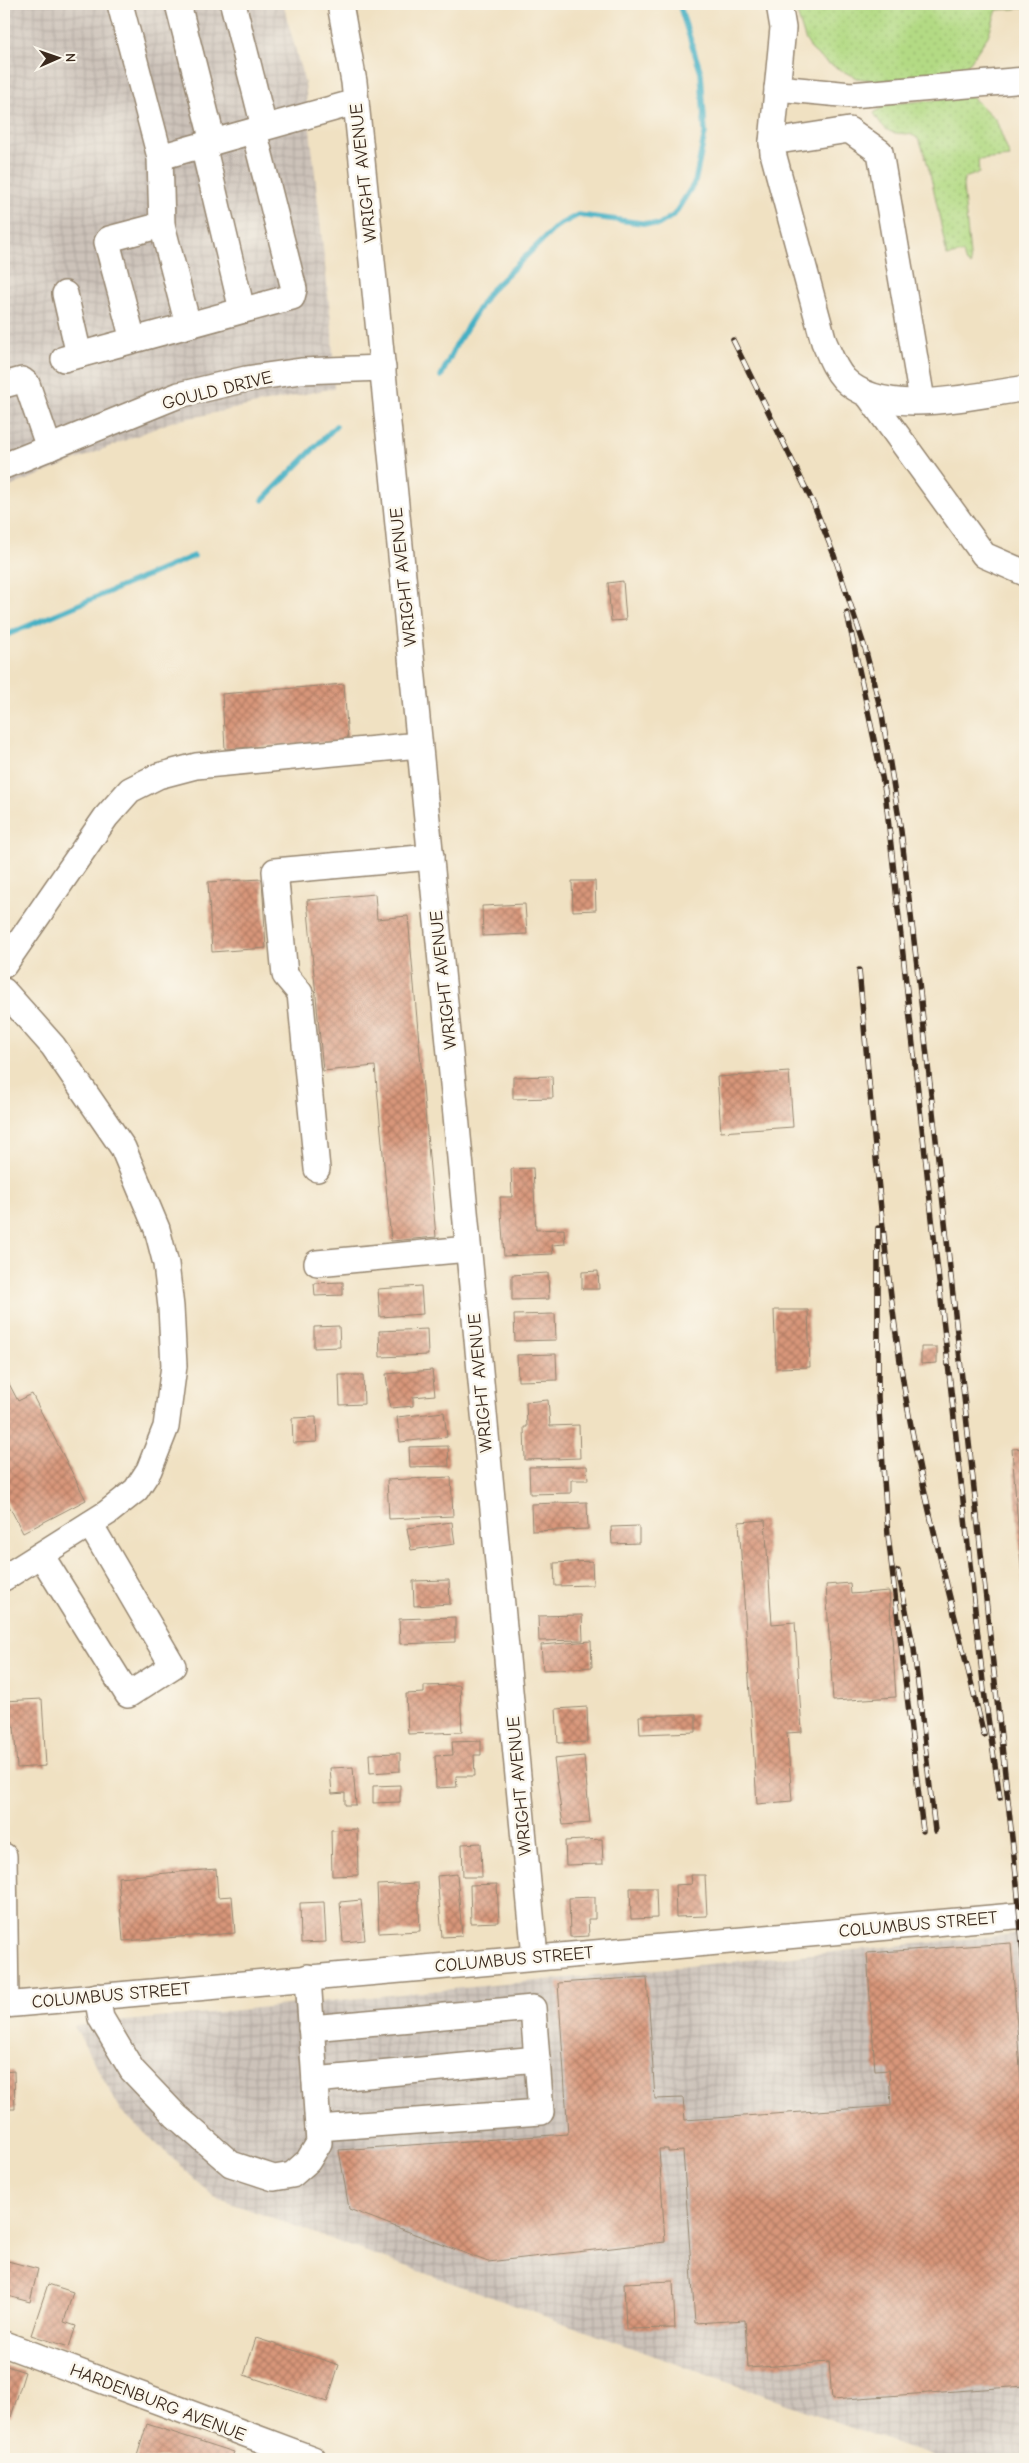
<svg xmlns="http://www.w3.org/2000/svg" width="1029" height="2463" viewBox="0 0 1029 2463" font-family="'Comic Neue',sans-serif">
	<style>
		.industrial { fill: url(#industrial-grid) }
		.grass { fill: url(#grass-dots); stroke: #778251 }
		.lines { fill: none; stroke-linecap: round; stroke-linejoin: round }
		.stream { stroke: #45b0c4; stroke-width: 5.5 }
		.building { fill: url(#building-cross-hatch) }
		.minor-casing { stroke: #968670; stroke-width: 28 }
		.minor { stroke: #fff; stroke-width: 25 }
		.rail-casing { stroke: #3b2a1e; stroke-width: 5.5 }
		.rail { stroke: #fbf7ec; stroke-width: 4; stroke-dasharray: 11; stroke-linecap: butt }
		.labels { text-anchor: middle; stroke-width: 5; stroke-linejoin: round; paint-order: stroke }
		.street-label { font-size: 18px; fill: #3b2a1e; stroke: #fbf7ec }
	</style>
	<defs>
		<pattern id="industrial-grid" width="8" height="8" patternUnits="userSpaceOnUse" patternTransform="scale(1.25)"><rect width="8" height="8" fill="#ccc2b9"/><path d="M0 4h8M4 0v8" fill="none" stroke="#b0a79f"/></pattern>
		<pattern id="grass-dots" width="8" height="8" patternUnits="userSpaceOnUse" patternTransform="scale(1.25)"><rect width="8" height="8" fill="#b3da84"/><path d="M2 2h.1M6 6h.1" fill="none" stroke="#9bbb72" stroke-width="1.8" stroke-linecap="round"/></pattern>
		<pattern id="building-cross-hatch" width="8" height="8" patternUnits="userSpaceOnUse" patternTransform="scale(1.25)"><rect width="8" height="8" fill="#d8967a"/><path d="M0 0l8 8M0 8l8-8" fill="none" stroke="#b07b63"/></pattern>
	</defs>
	<rect width="100%" height="100%" fill="#fbf7ec"/>
	<filter id="ink" filterUnits="userSpaceOnUse"><feTurbulence type="fractalNoise" baseFrequency=".02" numOctaves="2"/><feDisplacementMap in="SourceGraphic" scale="10" xChannelSelector="R" yChannelSelector="G"/><feConvolveMatrix kernelMatrix="1 2 1 2 8 2 1 2 1" color-interpolation-filters="sRGB"/></filter>
	<filter id="wash" filterUnits="userSpaceOnUse"><feTurbulence type="fractalNoise" baseFrequency=".0096" numOctaves="4" result="noise"/><feDisplacementMap in="SourceGraphic" scale="20" xChannelSelector="R" yChannelSelector="G"/><feGaussianBlur stdDeviation="1.12" result="paint"/><feColorMatrix in="noise" values="0 0 0 0 0 0 0 0 0 0 0 0 0 0 0 0 0 1.4 0 .05"/><feComposite in="paint" operator="in"/></filter>
	<g filter="url(#wash)">
		<rect width="100%" height="100%" fill="#f0e1c2"/>
		<g class="industrial">
			<path d="M4,4h279l22,80 27,246 2,58 -163,34 -167,67z"/>
			<path d="M1017,1934l8,89v436h-85l-726,-262 -93,-86 -47,-85z"/>
		</g>
		<g class="grass">
			<path d="M794,4h231v4l-28,2 -9,26 -18,26 -16,13 -78,6 -20,-3 -30,-16 -14,-12 -7,-11z"/>
			<path d="M972,97l24,23 14,37 -32,3 1,13 -15,5 -1,8 8,80 -6,-5 -2,-8 -16,3c-5,-23 -18,-102 -29,-117 -8,-9 -23,-2 -32,-10 -5,-4 -9,-11 -12,-16l13,-9z"/>
		</g>
		<g class="lines">
			<g class="stream">
				<path d="M441,376l15,-31 33,-53 68,-66 21,-11 80,10 16,-10 21,-33 10,-49 -4,-60 -22,-69"/>
				<path d="M263,500l73,-74"/>
				<path d="M4,636l190,-80"/>
			</g>
		</g>
		<g id="blocks">
			<g class="building">
				<path d="M623,581l3,39 -15,1 -3,-38z"/>
				<path d="M344,684l4,57 -123,8 -3,-55z"/>
				<path d="M262,879l4,69 -54,4 -4,-70z"/>
				<path d="M572,881h23l1,29 -23,1z"/>
				<path d="M375,894l2,25 31,-3 28,321 -45,4 -16,-175 -52,5 -16,-171z"/>
				<path d="M525,904l2,30 -44,2 -1,-30z"/>
				<path d="M789,1072l4,55 -72,5 -4,-55z"/>
				<path d="M552,1076l1,22 -40,1v-22z"/>
				<path d="M533,1168l3,62 28,-1 1,15 -13,1 1,9 -49,2 -4,-59h12l-1,-28z"/>
				<path d="M598,1271l1,18h-17v-17z"/>
				<path d="M548,1273l1,26 -37,1v-25z"/>
				<path d="M343,1282v13l-28,1 -1,-13z"/>
				<path d="M421,1286l2,28 -43,3 -2,-28z"/>
				<path d="M774,1310h34l2,57 -34,1z"/>
				<path d="M555,1314l1,26 -41,1 -1,-26z"/>
				<path d="M339,1326l1,21 -26,1v-21z"/>
				<path d="M427,1329l1,26 -48,2 -1,-26z"/>
				<path d="M921,1347h16v16l-16,1z"/>
				<path d="M556,1354l1,26 -39,1 -1,-26z"/>
				<path d="M432,1370l3,25 -22,2v9l-23,2 -4,-34z"/>
				<path d="M4,1374l14,27 14,-7 54,106 -63,33 -19,-37z"/>
				<path d="M339,1375h24l1,29 -24,1z"/>
				<path d="M1022,1395h3v30h-1z"/>
				<path d="M548,1400l2,26 29,-1 1,33 -55,2 -1,-33h3l-1,-25z"/>
				<path d="M444,1412l3,25 -47,5 -3,-25z"/>
				<path d="M316,1417l1,25 -24,1 -1,-25z"/>
				<path d="M448,1446l1,20 -39,1 -1,-20z"/>
				<path d="M1025,1448v156h-1l-12,-155z"/>
				<path d="M587,1466l1,14h-17v13l-41,1 -1,-27z"/>
				<path d="M451,1477l2,39 -64,3 -2,-39z"/>
				<path d="M587,1502l1,27 -56,2 -1,-27z"/>
				<path d="M765,1520l7,104 23,-2 7,110 -15,1 5,68 -35,3 -18,-282z"/>
				<path d="M452,1522l3,22 -44,6 -4,-22z"/>
				<path d="M639,1526v17l-27,1 -1,-17z"/>
				<path d="M592,1561l1,24 -38,1 -1,-23z"/>
				<path d="M449,1580l1,24 -36,2 -1,-25z"/>
				<path d="M850,1583l1,11 38,-3 7,106 -63,4 -7,-116z"/>
				<path d="M582,1615l1,25 -44,1 -1,-25z"/>
				<path d="M455,1617v25l-55,2 -1,-25z"/>
				<path d="M591,1641l1,26 -49,3 -2,-25z"/>
				<path d="M460,1685l2,47 -54,2 -2,-40 18,-1v-7z"/>
				<path d="M42,1699l4,67 -29,2 -3,-42h-10v-25z"/>
				<path d="M587,1707l1,35 -30,1 -2,-34z"/>
				<path d="M696,1714v18l-56,2 -1,-18z"/>
				<path d="M481,1741v14h-7l1,21h-19l1,11 -21,1 -1,-32 18,-1 -1,-13z"/>
				<path d="M400,1753v18l-30,2 -1,-19z"/>
				<path d="M584,1756l6,67 -27,2 -9,-66z"/>
				<path d="M353,1767l3,38h-11v-12l-13,1 -2,-26z"/>
				<path d="M400,1785v17l-27,1v-17z"/>
				<path d="M357,1829l1,46 -26,1 -1,-46z"/>
				<path d="M602,1839l1,25 -37,1 -1,-24z"/>
				<path d="M481,1843l1,34h-19l-1,-33z"/>
				<path d="M216,1869l2,28 14,-1 3,37 -112,8 -5,-64z"/>
				<path d="M457,1874l5,62 -20,1 -5,-61z"/>
				<path d="M691,1875h14l2,41 -31,1 -1,-32 17,-1z"/>
				<path d="M418,1883l2,48 -41,2 -2,-48z"/>
				<path d="M497,1884l2,38 -28,1 -1,-38z"/>
				<path d="M630,1888h26l1,30 -26,1z"/>
				<path d="M595,1897v22h-7l1,17 -19,1 -1,-39z"/>
				<path d="M361,1900l4,40 -22,2 -3,-40z"/>
				<path d="M324,1902l2,40 -25,1 -1,-40z"/>
				<path d="M1011,1943l14,196v247l-193,14 -3,-38 -81,6 -3,-48 -50,3 -12,-172 -15,1v-3h-9l6,93 -177,20 -139,-53 -10,-59 229,-16 -10,-151 89,-6 8,122 28,-1 2,22 206,-14 -2,-36 -14,1 -8,-118z"/>
				<path d="M14,2071l1,38h-11v-37z"/>
				<path d="M4,2260l34,9 -8,33 -26,-7z"/>
				<path d="M673,2281l2,47 -49,1 -2,-46z"/>
				<path d="M48,2284l25,8 -9,30 12,4 -7,21 -38,-12z"/>
				<path d="M256,2338l83,27 -12,37 -83,-27z"/>
				<path d="M4,2365l21,7 -14,45 -7,-3z"/>
				<path d="M147,2424l87,28 -3,7h-95z"/>
			</g>
		</g>
	</g>
	<g filter="url(#ink)">
		<use href="#blocks" fill-opacity="0" stroke="#968670" stroke-width="1"/>
		<g class="lines">
			<defs>
				<g id="minor">
					<path d="M120,4l40,153 196,-55"/>
					<path d="M178,4l35,138"/>
					<path d="M233,4l31,123"/>
					<path d="M340,4l14,78 12,118 88,894 81,863"/>
					<path d="M779,4l4,24 -11,114 1,11 51,189c6,13 10,26 20,37 39,40 127,17 177,10"/>
					<path d="M777,88l74,7 174,-15"/>
					<path d="M772,142l77,-12 31,22 42,248"/>
					<path d="M203,145l39,165"/>
					<path d="M160,157l2,68 26,100"/>
					<path d="M65,294l14,61"/>
					<path d="M133,340l-26,-98 2,-3 53,-14"/>
					<path d="M64,359l228,-62 2,-8 -40,-158"/>
					<path d="M4,385l18,-5 5,4 22,64"/>
					<path d="M868,395l116,160 41,18"/>
					<path d="M4,466l175,-71 67,-16 55,-8 82,-3"/>
					<path d="M4,965l102,-148 24,-27 28,-14 38,-10 223,-21"/>
					<path d="M4,991l49,55 70,102 34,81 9,35 5,43 3,59 -8,61 -17,43 -13,20 -29,23 -103,65"/>
					<path d="M317,1169l-17,-176 -15,-18 -10,-104 156,-14"/>
					<path d="M317,1263l151,-14"/>
					<path d="M41,1555l87,140 45,-29 -83,-142"/>
					<path d="M4,1856l2,148"/>
					<path d="M97,1996l4,22 31,52 44,46 55,48 43,14 18,-3 16,-14 11,-18 -11,-166"/>
					<path d="M4,2005l1021,-90"/>
					<path d="M311,2028l222,-20 8,104 -223,16"/>
					<path d="M315,2080l222,-21"/>
					<path d="M4,2344l309,115"/>
				</g>
			</defs>
			<use href="#minor" class="minor-casing"/>
			<use href="#minor" class="minor"/>
			<defs>
				<g id="rail">
					<path d="M733,340l81,165 20,50 31,93 17,67 19,116 18,152 98,901 8,93"/>
					<path d="M847,613l38,178 99,900 16,107"/>
					<path d="M859,970c13,141 23,283 46,423 20,115 52,229 79,342"/>
					<path d="M878,1228v169l10,138 35,296"/>
					<path d="M898,1571l16,78 21,182"/>
				</g>
			</defs>
			<use href="#rail" class="rail-casing"/>
			<use href="#rail" class="rail"/>
		</g>
	</g>
	<g class="labels">
		<g class="street-label">
			<text transform="translate(363 173) rotate(-96)" y="6">WRIGHT AVENUE</text>
			<text transform="translate(217 390) rotate(-14)" y="6">GOULD DRIVE</text>
			<text transform="translate(403 577) rotate(-96)" y="6">WRIGHT AVENUE</text>
			<text transform="translate(443 980) rotate(-96)" y="6">WRIGHT AVENUE</text>
			<text transform="translate(480 1383) rotate(-95)" y="6">WRIGHT AVENUE</text>
			<text transform="translate(519 1786) rotate(-95)" y="6">WRIGHT AVENUE</text>
			<text transform="translate(918 1924) rotate(-5)" y="6">COLUMBUS STREET</text>
			<text transform="translate(514 1959) rotate(-5)" y="6">COLUMBUS STREET</text>
			<text transform="translate(111 1995) rotate(-5)" y="6">COLUMBUS STREET</text>
			<text transform="translate(158 2402) rotate(21)" y="6">HARDENBURG AVENUE</text>
		</g>
	</g>
	<rect width="1029" height="2463" fill="none" stroke="#fbf7ec" stroke-width="20"/>
	<g transform="translate(58 58) rotate(88)" stroke="#fbf7ec" stroke-width="4" paint-order="stroke">
	<path d="M0-4L9 19L0 12L-9 19Z" fill="#3b2a1e"/>
	<text y="-8" font-size="14" font-weight="bold" text-anchor="middle" fill="#3b2a1e">N</text>
	</g>
</svg>
